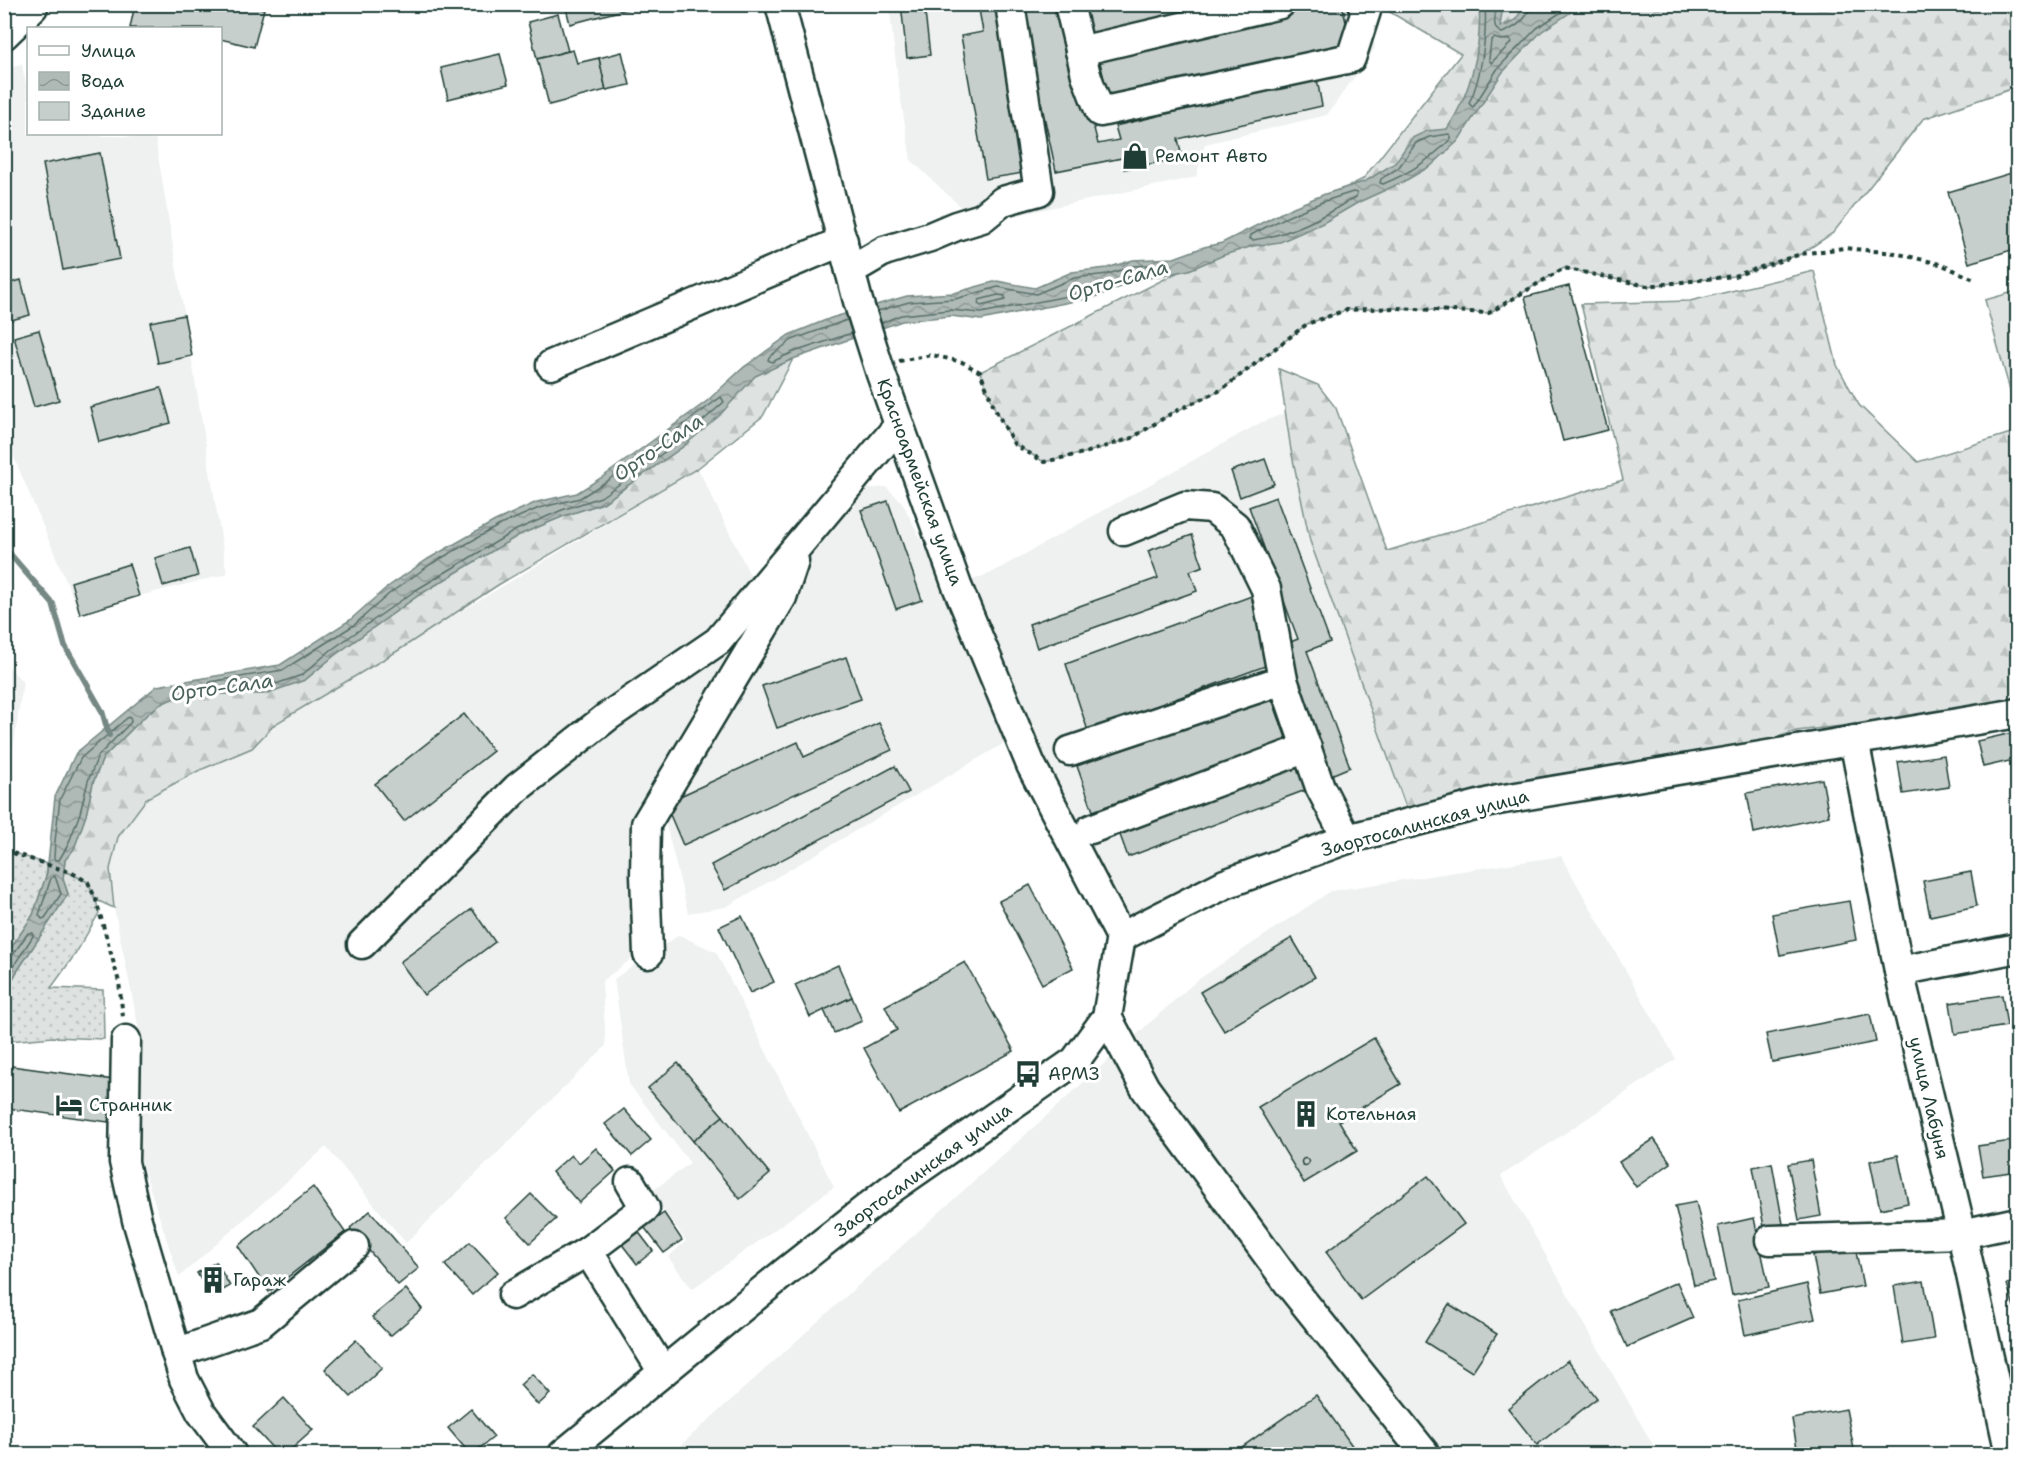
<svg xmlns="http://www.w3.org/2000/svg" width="2022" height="1459" viewBox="0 0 2022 1459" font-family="'Shantell Sans',sans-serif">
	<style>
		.built { fill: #eef1f0 }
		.grass { fill: url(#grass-dots); stroke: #7e908b; stroke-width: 1.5 }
		.forest { fill: url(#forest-firs); stroke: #7e908b; stroke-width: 1.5 }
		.pitch { fill: #dee3e2; stroke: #7e908b; stroke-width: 1.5 }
		.water { fill: url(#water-waves); stroke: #758883; stroke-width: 1.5 }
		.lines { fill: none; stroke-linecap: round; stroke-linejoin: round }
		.shore { stroke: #596f68; stroke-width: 1.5 }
		.stream { stroke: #758883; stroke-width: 6 }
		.building { fill: #c7cfcc; stroke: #1f3d34; stroke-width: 1.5 }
		.minor-casing { stroke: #1f3d34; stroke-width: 33 }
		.path { stroke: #1f3d34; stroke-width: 4; stroke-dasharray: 4.5 4.5; stroke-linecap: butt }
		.minor { stroke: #fff; stroke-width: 28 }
		.labels { text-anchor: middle; stroke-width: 6; stroke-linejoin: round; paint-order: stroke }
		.poi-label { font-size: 18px; fill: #1f3d34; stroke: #fff; text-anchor: start }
		.street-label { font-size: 18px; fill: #1f3d34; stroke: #fff }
		.water-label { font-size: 20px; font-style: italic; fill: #4a625b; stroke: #fff }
	</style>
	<defs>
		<pattern id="grass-dots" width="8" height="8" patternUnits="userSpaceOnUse" patternTransform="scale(1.5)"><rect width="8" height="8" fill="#dee3e2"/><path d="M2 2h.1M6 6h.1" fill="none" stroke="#bec4c2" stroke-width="1.8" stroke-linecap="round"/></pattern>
		<pattern id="forest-firs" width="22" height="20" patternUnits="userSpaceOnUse" patternTransform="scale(1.5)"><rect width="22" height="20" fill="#dee3e2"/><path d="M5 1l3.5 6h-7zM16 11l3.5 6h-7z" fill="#bec4c2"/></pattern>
		<pattern id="water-waves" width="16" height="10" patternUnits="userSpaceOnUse" patternTransform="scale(1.5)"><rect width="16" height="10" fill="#afbab7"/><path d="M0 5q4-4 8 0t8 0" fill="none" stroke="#8e9896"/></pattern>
	</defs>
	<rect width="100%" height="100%" fill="#fff"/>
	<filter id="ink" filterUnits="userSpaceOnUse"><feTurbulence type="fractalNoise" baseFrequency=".0167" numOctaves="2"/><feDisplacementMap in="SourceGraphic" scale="12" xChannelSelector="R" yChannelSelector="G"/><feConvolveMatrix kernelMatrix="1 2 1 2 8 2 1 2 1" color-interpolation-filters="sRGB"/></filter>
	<g filter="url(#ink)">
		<g class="built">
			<path d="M889,5h477l9,43 -48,67 -122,29 -9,33 -226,48 -4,-13 -55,-52 -12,-71z"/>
			<path d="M22,64l6,33v37l127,3 72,437 -88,22 -59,18 -75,-178 -1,-366z"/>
			<path d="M1285,413l15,81 111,327 -290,116 -164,-351 34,-13 269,-150z"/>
			<path d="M698,468l68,140 -68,110 -70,120 10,116 -36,27 4,65 -200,197 -80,-96 -147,130 -40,-122v-125l-25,-122 -4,-39 8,-32 29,-39 51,-27 54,-23 23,-24z"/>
			<path d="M886,487l16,15 44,88 62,151 -282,166 -38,6 -26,-104 139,-255 51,-64z"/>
			<path d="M5,663l18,19 -13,88 -5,17z"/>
			<path d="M1561,856l115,203 -175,117 157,278h-987l525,-473 135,-90z"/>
			<path d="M679,935l37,17 118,235 -142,102 -24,-32 18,-16 -35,-49 39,-29 -61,-79 -15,-105z"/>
		</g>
		<g class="grass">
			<path d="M5,850l42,14v9l-14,42 -28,42z"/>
			<path d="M64,870l24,12 8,18 3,13 -23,40 -25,35 52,2 1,49 -51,-2 -45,4 -3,6v-53l11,-21 52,-79 -5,-15z"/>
		</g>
		<g class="forest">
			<path d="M1378,5h639v82l-94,32 -90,114 -32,21 -67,22 -87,10 -83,-18 -75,45 -93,-5 -50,2 -39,14 -86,66 -49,23 -40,25 -44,14 -44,10 -30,-18 -19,-35 -15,-37 383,-193 98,-125z"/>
			<path d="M1814,271l23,94 22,40 59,57 99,-31v267l-94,19 -127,14 -113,37 -272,53 -101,-280 -19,-91 -12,-81 39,16 18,23 51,143 236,-71 -42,-176 109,-3z"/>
			<path d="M793,359l-30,57 -65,52 -200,117 -99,65 -124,74 -23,24 -54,23 -51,27 -29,39 -8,32 4,39 -18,-8 -8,-18 -24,-12 1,-10 9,-11 12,-34 7,-32 10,-25 40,-40 16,-13 19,-9 127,-16 30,-25 84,-60 100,-60 45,-19 39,-13 81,-57 71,-70z"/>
		</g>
		<path class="pitch" d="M2017,291l1,118h-3l-30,-109z"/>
		<path class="water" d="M1479,5h24l-3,22 15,-7 11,-15h50l-5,7 -30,20 -39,41 -44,68 -27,25 -28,16 -44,20 -36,21 -43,19 -27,4 -29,9 -35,15 -51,10 -43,17 -114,23 -30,-4 -49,5 -109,38 -38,17 -36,40 -35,30 -81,57 -39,13 -45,19 -100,60 -84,60 -30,25 -40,14h-59l-28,2 -19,9 -16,13 -40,40 -10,25 -7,32 -12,34 -9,11 -2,19 5,15 -52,79 -11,21v-37l28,-42 14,-42 8,-76 21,-44 81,-67 123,-21 70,-45 36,-32 42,-29 67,-38 42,-19 40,-9 27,-17 103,-75 37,-34 45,-32 42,-17 76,-22 47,-3 43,-12 38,7 37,-16 35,-4 26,-8 41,-2 30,-11 18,-4 69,-35 34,-14 41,-13 29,-18 17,-25 15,-7 20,-2c24,-36 35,-81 32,-124z"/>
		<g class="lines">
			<g class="shore">
				<path d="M1485,4c2,29 -3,74 -16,99l3,4 2,-1 24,-38 39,-40 29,-19 3,-5"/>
				<path d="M1497,4c-1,10 -7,25 5,29 13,-5 26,-14 29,-29"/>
				<path d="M1494,38l7,2 8,-1 3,3 -21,21 -2,-4 2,-18z"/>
				<path d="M1449,134l2,2v3c-22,21 -39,33 -68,45l-3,-1 1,-4 18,-12 17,-24 13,-6z"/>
				<path d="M1353,192l4,1 -1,4c-34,20 -63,37 -103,43l-3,-1 1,-4c33,-18 67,-33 102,-43z"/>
				<path d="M998,295l7,1v4l-24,6 -3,-2 1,-4z"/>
				<path d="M878,311l31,-9 46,-3 43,-12 38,7 38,-16 34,-4 26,-8 16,-1 3,3 -2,3 -15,3 -43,17 -112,22 -31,-3 -49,5 -20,8"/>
				<path d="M847,320l-55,20 -23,17 -1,3 4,2 19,-9 61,-20"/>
				<path d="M721,397l3,5 -44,39 -79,56 -39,13 -46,20 -100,60 -85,60 -29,25 -38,13h-53l-3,-2 2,-4 73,-12 71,-45 36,-32 41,-29 67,-38 41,-18 41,-10 27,-17z"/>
				<path d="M130,717l1,5 -33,34 -10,25 -8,32 -12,32 -9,15h-4l-1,-2 1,-17 5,-42 21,-41 46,-40z"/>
				<path d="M55,876l6,18 -16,24 -3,1 -3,-4 12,-37z"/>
				<path d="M4,959l8,-3 16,-23h5v3l-29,45"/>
			</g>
			<path class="stream" d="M4,547l49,57 12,42 37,65 7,24"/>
		</g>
		<g class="building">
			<path d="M135,4h111l18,5 -10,38 -34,-8v-11h-90z"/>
			<path d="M565,4h81l-76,20z"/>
			<path d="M901,4h23l6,51 -23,3z"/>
			<path d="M978,4h23l28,168 -43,7 -25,-143 22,-4z"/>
			<path d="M1062,4l36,140 21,-4 -4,-14 202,-47 5,27 -144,33 4,19 -58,11 -2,-11 -66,13 -36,-166z"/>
			<path d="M1081,4h162l-154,35z"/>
			<path d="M1332,4h10l9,41 -242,55 -10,-42z"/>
			<path d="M558,14l10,37 -31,8 -9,-37z"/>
			<path d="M573,50l4,13 22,-5 7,32 -57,15 -12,-46z"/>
			<path d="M622,52l8,33 -24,5 -7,-32z"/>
			<path d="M500,54l8,30 -60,15 -7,-31z"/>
			<path d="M100,153l20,106 -57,11 -20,-106z"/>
			<path d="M2018,171v77l-49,15 -21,-71z"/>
			<path d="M4,273l3,11 14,-4 9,35 -26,7z"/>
			<path d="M1569,286l39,144 -45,11 -38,-144z"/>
			<path d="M184,315l8,41 -34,7 -8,-41z"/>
			<path d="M39,330l20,70 -25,7 -20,-70z"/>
			<path d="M161,388l10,35 -72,19 -9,-35z"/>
			<path d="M1265,459l9,25 -34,13 -9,-26z"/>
			<path d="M1276,497l54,145 -23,9 43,116 -19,8 -48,-130 15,-6 -49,-132z"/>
			<path d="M888,501l34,99 -26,9 -35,-99z"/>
			<path d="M1192,535l11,31 -13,5 7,20 -160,57 -8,-24 129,-46 -10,-27z"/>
			<path d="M190,548l8,28 -35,10 -8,-28z"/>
			<path d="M129,564l10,32 -59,18 -9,-32z"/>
			<path d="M1257,594l11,71 -180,66 -22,-67z"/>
			<path d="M846,657l15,42 -84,29 -15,-42z"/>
			<path d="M1271,696l16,45 -194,70 -16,-45z"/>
			<path d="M464,714l29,37 -89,70 -29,-37z"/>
			<path d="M879,723l13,27 -209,95 -18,-42 133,-61 6,15z"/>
			<path d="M2012,733l6,26 -35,8 -6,-26z"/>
			<path d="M1944,755l5,32 -46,7 -5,-32z"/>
			<path d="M1302,763l9,25 -183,69 -9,-25z"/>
			<path d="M895,766l14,26 -184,98 -14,-25z"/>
			<path d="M1822,779l7,37 -75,17 -7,-40z"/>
			<path d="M1971,872l6,34 -47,10 -7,-35z"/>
			<path d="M1030,885l43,83 -31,16 -43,-83z"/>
			<path d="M1849,901l7,39 -76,15 -8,-41z"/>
			<path d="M472,909l23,33 -71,53 -24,-33z"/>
			<path d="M742,916l32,66 -24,11 -31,-66z"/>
			<path d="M1292,938l23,39 -91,54 -24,-39z"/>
			<path d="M965,962l49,89 -115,62 -35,-65 33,-18 -12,-24z"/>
			<path d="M838,965l14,32 -42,20 -15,-32z"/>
			<path d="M2002,995l5,31 -52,8 -5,-31z"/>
			<path d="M852,997l10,24 -28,12 -10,-23z"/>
			<path d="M1870,1014l6,28 -104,20 -6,-28z"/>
			<path d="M1374,1038l27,46 -62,37 18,30 -53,32 -46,-76z"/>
			<path d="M678,1063l45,53 -30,25 -45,-53z"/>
			<path d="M4,1065l110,15 -6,42 -102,-14 -2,12z"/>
			<path d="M624,1109l27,31 -19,16 -27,-32z"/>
			<path d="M723,1116l47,58 -30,25 -47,-58z"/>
			<path d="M1654,1139l17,24 -35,24 -17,-25z"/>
			<path d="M2018,1140v31l-35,5 -5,-30z"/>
			<path d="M596,1148l19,23 -36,32 -27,-31 19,-17 8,8z"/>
			<path d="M1898,1155l10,48 -28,6 -10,-48z"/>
			<circle cx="1305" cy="1162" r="3.5"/>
			<path d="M1811,1160l10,56 -22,4 -11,-56z"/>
			<path d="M1772,1163l11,61 -19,3 -11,-60z"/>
			<path d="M1428,1176l36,48 -103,76 -35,-48z"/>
			<path d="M313,1187l32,45 -76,60 -31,-46z"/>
			<path d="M531,1194l25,25 -26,24 -24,-25z"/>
			<path d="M1696,1202l18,79 -20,4 -19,-79z"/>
			<path d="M370,1211l49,57 -21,17 -48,-57z"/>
			<path d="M664,1213l18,27 -18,13 -20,-26z"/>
			<path d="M1754,1218l15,69 -37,8 -14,-69z"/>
			<path d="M637,1230l16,21 -16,13 -16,-21z"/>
			<path d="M470,1242l28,30 -26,23 -27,-30z"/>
			<path d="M1855,1247l8,39 -43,8 -7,-39z"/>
			<path d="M216,1262l14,24 -19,11 -14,-24z"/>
			<path d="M1924,1281l10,58 -31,5 -9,-58z"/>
			<path d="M2018,1281v25l-4,1 -7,-23z"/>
			<path d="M1677,1282l16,36 -66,29 -16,-36z"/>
			<path d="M1807,1284l8,35 -70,16 -7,-35z"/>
			<path d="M406,1289l16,20 -32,27 -18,-19z"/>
			<path d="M1449,1304l48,30 -25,38 -47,-30z"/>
			<path d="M356,1340l26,28 -31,29 -26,-28z"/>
			<path d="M1568,1360l29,38 -60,47 -29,-37z"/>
			<path d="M532,1374l18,20 -12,11 -18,-20z"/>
			<path d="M1316,1395l42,59h-126z"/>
			<path d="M284,1398l29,32 -27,24h-8l-25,-27z"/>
			<path d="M471,1409l23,28 -22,17h-2l-22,-26z"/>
			<path d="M1846,1409l9,45h-57l-6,-35z"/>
			<path d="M4,1418h4l-1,36h-3z"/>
			<path d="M1615,1447l6,7h-16z"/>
		</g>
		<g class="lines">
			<defs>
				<g id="minor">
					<path d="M780,4l78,297 23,73 76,212 74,179 90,172"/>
					<path d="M1069,4l17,71 14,37 251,-54 15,-47 -4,-7"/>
					<path d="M4,35l29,-28v-3"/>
					<path d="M1080,51l200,-47"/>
					<path d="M850,271l34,-20 46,-14 26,-11 26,-8 21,-17 36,-10 -29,-187"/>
					<path d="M551,365l292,-124"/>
					<path d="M1124,531l61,-25 27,2 23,18 31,63 17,91 37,107 27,52"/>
					<path d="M1854,740l45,231 63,263 48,220"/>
					<path d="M1070,751l213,-71"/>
					<path d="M1091,829l216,-81"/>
					<path d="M362,944l155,-156 90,-71 111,-76 181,-216"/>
					<path d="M648,954l-3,-79 1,-51 136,-227 12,-36"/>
					<path d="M1899,971l119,-23"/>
					<path d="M1107,1017l38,71 144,196 136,170"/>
					<path d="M126,1040l-2,122 13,58 47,159 17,33 31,42"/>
					<path d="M630,1182l15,26 -57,43 75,121"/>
					<path d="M1770,1240l192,-6 56,-12"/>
					<path d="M513,1295l75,-44"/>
					<path d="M176,1353l85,-30 93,-77"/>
					<path d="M563,1454l221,-181 107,-84 184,-128 32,-44 14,-80 104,-53 122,-45 151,-39 520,-87"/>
				</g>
			</defs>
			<use href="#minor" class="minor-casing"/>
			<g class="path">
				<path d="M899,361l33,-6 30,7 18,10 15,37 19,35 30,18 44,-10 44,-14 40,-25 49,-23 86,-66 39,-14 50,-2 93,5 75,-45 83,18 87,-10 67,-22 43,-6 51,5 45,11 34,15"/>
				<path d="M4,850l68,23 16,9 8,18 23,82 4,35"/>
			</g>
			<use href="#minor" class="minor"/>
		</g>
	</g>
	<defs>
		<symbol id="shop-bare" viewBox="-9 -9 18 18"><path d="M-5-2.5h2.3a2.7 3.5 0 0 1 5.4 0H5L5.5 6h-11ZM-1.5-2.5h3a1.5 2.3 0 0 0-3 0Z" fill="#1f3d34" stroke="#fff" stroke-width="2.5" paint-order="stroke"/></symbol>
		<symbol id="bus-bare" viewBox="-9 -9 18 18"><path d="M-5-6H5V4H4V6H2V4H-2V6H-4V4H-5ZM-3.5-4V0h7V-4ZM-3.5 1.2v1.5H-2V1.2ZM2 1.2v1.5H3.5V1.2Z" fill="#1f3d34" stroke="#fff" stroke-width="2.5" paint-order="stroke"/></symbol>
		<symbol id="hotel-bare" viewBox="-9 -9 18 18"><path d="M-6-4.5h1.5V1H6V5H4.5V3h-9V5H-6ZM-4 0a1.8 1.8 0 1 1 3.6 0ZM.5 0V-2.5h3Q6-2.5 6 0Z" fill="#1f3d34" stroke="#fff" stroke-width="2.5" paint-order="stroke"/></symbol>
		<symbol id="building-bare" viewBox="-9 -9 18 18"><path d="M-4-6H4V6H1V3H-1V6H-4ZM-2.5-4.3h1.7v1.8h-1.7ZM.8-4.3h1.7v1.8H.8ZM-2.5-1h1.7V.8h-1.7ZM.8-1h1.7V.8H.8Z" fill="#1f3d34" stroke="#fff" stroke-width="2.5" paint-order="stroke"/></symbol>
	</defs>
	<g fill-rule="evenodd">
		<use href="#shop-bare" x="1116" y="137" width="38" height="38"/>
		<use href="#bus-bare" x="1009" y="1055" width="38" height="38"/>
		<use href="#hotel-bare" x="50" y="1086" width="38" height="38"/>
		<use href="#building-bare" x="1287" y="1095" width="38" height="38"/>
		<use href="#building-bare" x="194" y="1261" width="38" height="38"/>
	</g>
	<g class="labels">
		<g class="poi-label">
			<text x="1155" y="162">Ремонт Авто</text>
			<text x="1048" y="1080">АРМЗ</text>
			<text x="89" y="1111">Странник</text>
			<text x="1326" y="1120">Котельная</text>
			<text x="233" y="1286">Гараж</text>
		</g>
		<g class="street-label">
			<text transform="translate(920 482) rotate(70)" y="6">Красноармейская улица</text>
			<text transform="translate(1425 823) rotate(-15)" y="6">Заортосалинская улица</text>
			<text transform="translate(1929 1098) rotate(77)" y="6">улица Лабуня</text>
			<text transform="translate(923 1170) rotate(-36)" y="6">Заортосалинская улица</text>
		</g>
		<g class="water-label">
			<text transform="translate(1118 280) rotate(-16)" y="7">Орто-Сала</text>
			<text transform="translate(658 447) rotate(-34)" y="7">Орто-Сала</text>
			<text transform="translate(222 687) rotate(-8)" y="7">Орто-Сала</text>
		</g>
	</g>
	<rect width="2022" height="1459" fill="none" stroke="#fff" stroke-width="24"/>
	<rect x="12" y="12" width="1998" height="1435" fill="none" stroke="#1f3d34" stroke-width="2" filter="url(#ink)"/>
	<rect x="27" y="27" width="195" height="108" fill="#ffffff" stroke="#a5b1ae" stroke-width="1.5"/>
	<rect x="39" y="46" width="30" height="9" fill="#ffffff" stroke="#a5b1ae" stroke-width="1.5"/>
	<text x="81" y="57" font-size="18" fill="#1f3d34">Улица</text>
	<rect x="39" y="72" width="30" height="18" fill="url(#water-waves)" stroke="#a5b1ae" stroke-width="1.5"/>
	<text x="81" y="87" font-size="18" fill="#1f3d34">Вода</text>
	<rect x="39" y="102" width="30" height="18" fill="#c7cfcc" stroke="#a5b1ae" stroke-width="1.5"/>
	<text x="81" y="117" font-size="18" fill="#1f3d34">Здание</text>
</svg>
